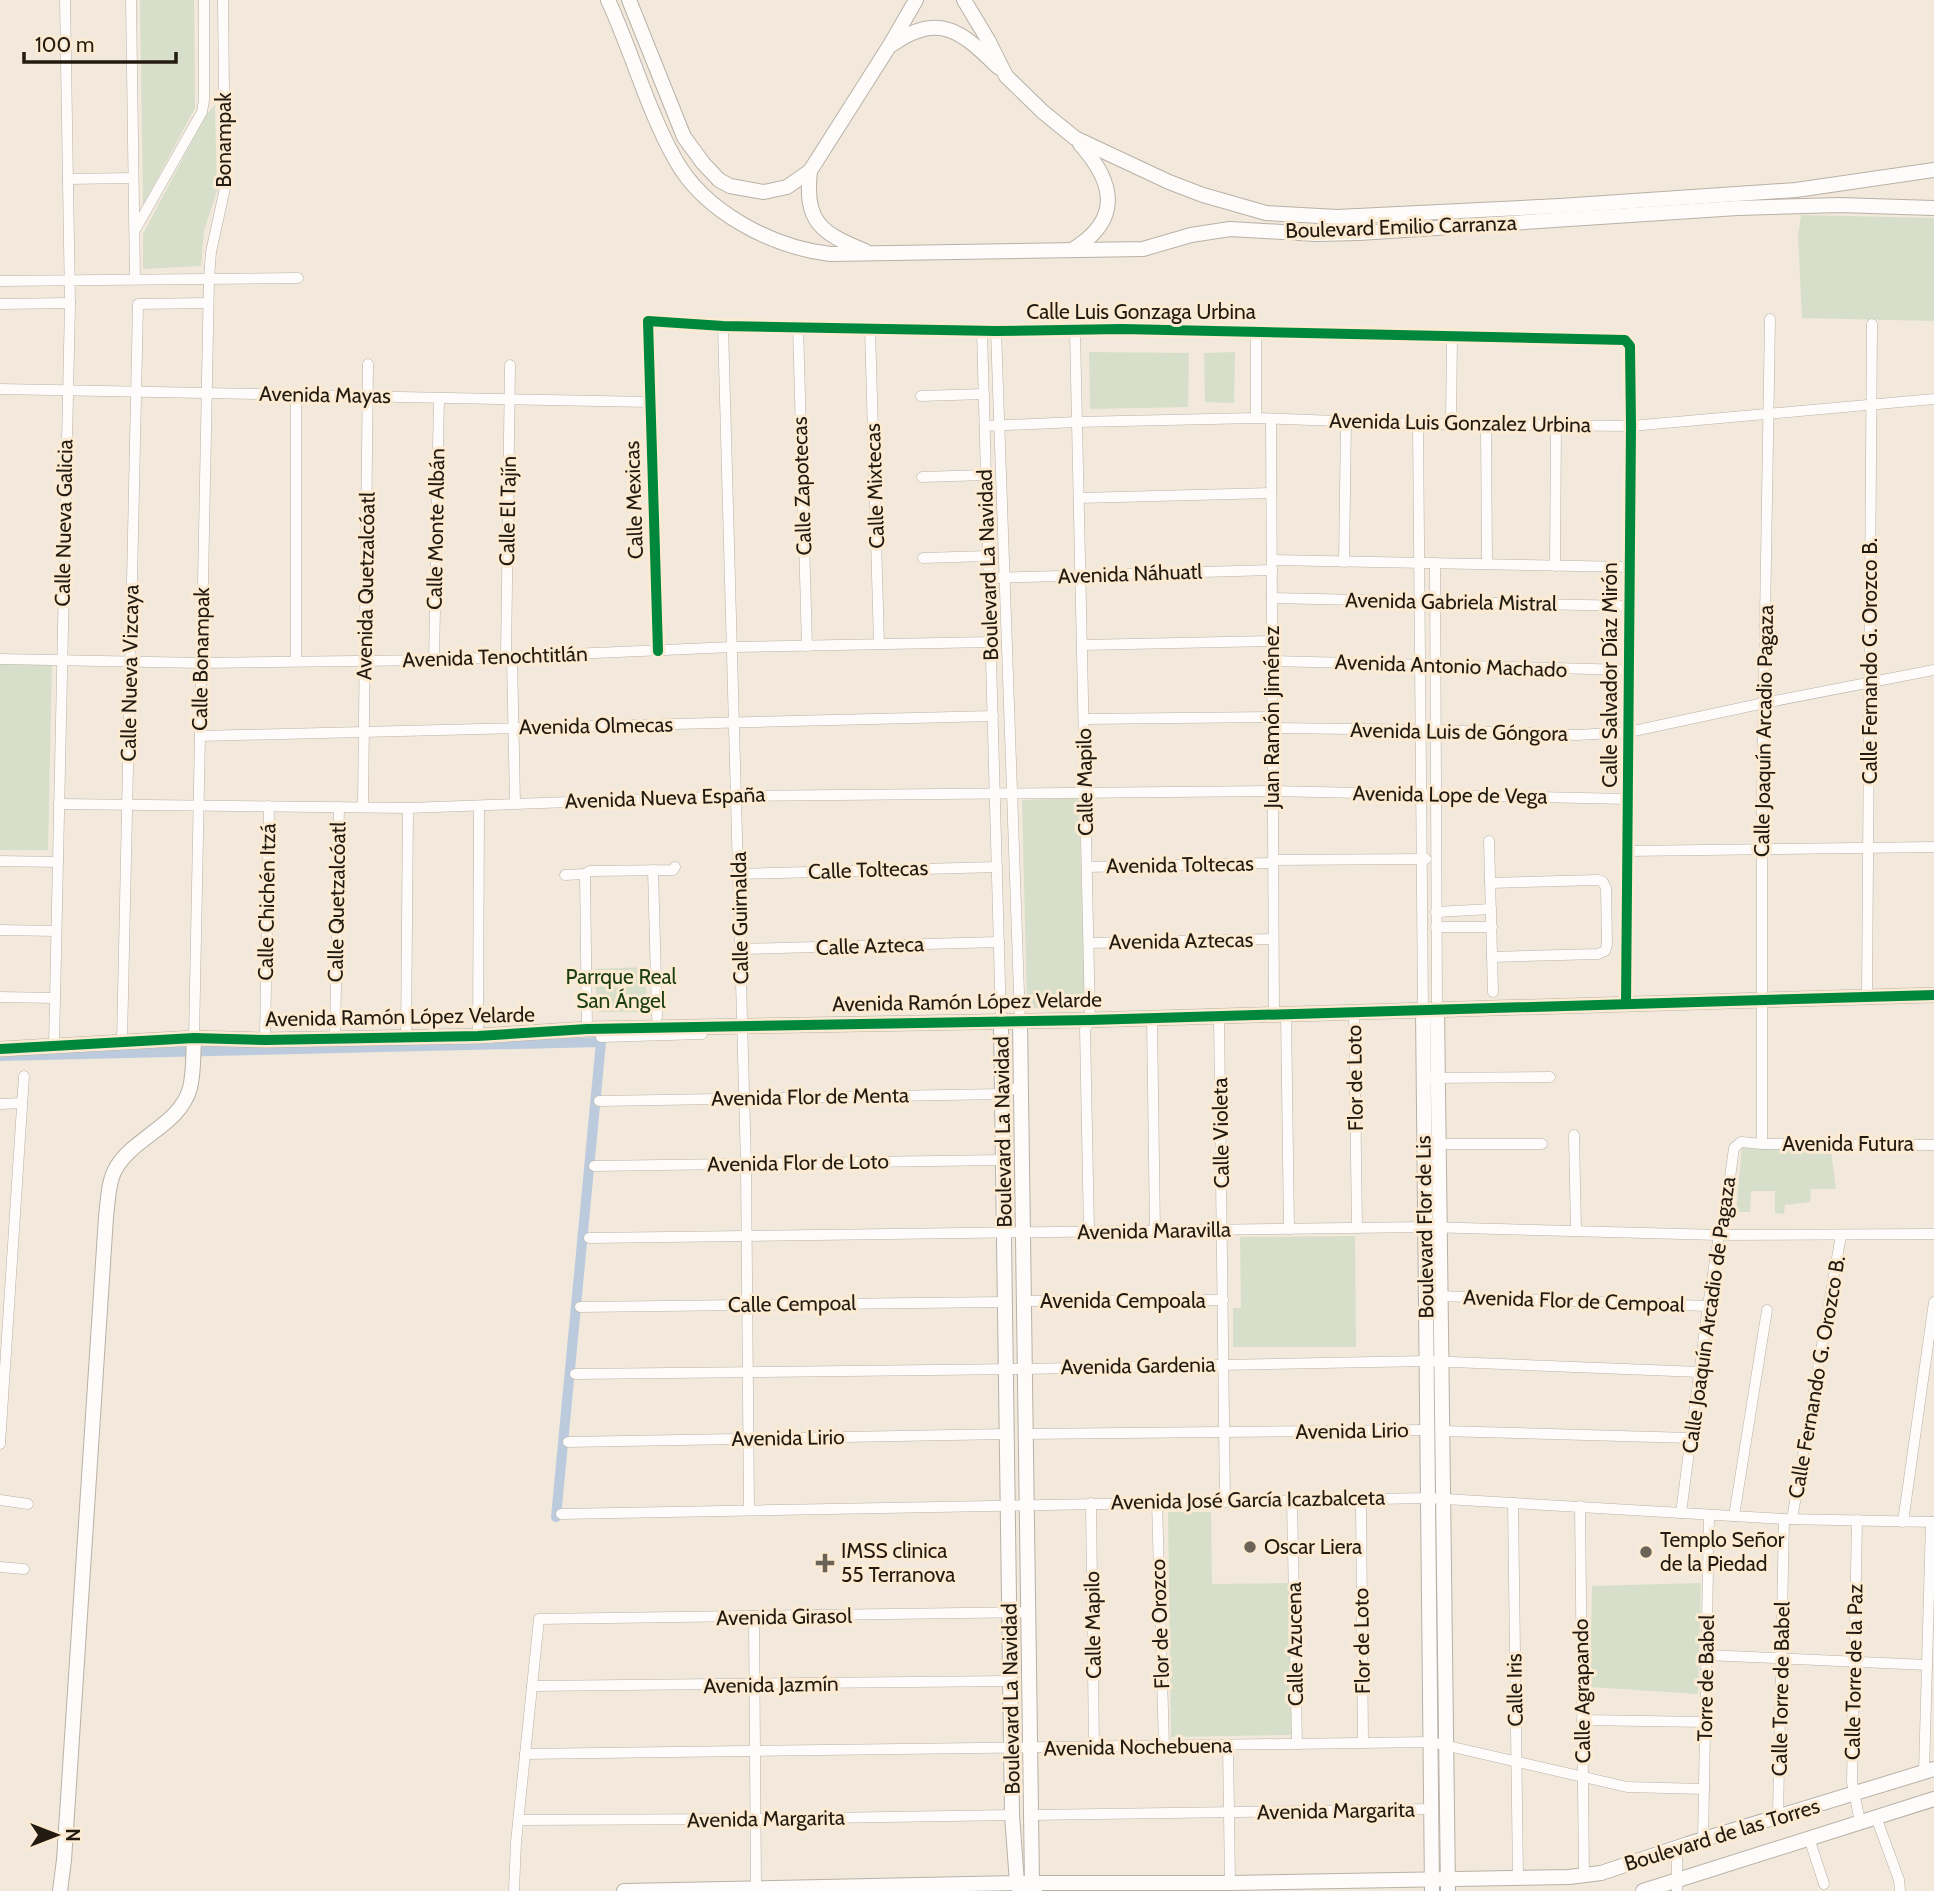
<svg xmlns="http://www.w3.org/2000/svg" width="1934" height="1891" viewBox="0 0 1934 1891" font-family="Cabin,sans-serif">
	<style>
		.green { fill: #d7dfca }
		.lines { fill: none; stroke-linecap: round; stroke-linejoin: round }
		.canal { stroke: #bbcbdd; stroke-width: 10 }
		.street-casing { stroke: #b9b1a6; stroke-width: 11 }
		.secondary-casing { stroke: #b9b1a6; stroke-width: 16 }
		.street { stroke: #fdfcfa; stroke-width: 10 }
		.secondary { stroke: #fdfcfa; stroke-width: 14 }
		.cycleway-casing { stroke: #fcebd2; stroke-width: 15 }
		.cycleway { stroke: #00873e; stroke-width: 10 }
		.poi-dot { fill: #6b6357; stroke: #fcebd2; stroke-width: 2.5 }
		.labels { text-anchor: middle; stroke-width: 6; stroke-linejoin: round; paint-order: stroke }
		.street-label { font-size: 21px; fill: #231b10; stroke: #fcebd2 }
		.park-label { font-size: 21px; fill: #193e10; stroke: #fcebd2 }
		.poi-label { font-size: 21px; fill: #231b10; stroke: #fcebd2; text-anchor: start }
	</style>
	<rect width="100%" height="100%" fill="#f2e9dc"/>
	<g class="green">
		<path d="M140,0h54l1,108 -52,97z"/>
		<path d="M215,105l2,86 -13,40 -3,35 -58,3v-35l63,-119z"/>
		<path d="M1801,215l133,3v103l-132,-3 -4,-82z"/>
		<path d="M1089,352l100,1 -1,54 -98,2z"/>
		<path d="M1235,352l-1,51 -29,-1 -1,-49z"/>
		<path d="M0,662h52l-4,188h-48z"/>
		<path d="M1079,798l6,209 -58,1 -5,-208z"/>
		<path d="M645,967l2,36 -4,1 1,8h-46l-4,-43z"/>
		<path d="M1742,1147l89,4 5,38h-25l-1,13 -25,3 -1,9 -9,-1v-22h-24l-1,21h-14z"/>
		<path d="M1355,1236l1,111h-123v-39h8l-1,-71z"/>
		<path d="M1168,1512h43l1,72 77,-1 3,152 -121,2z"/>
		<path d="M1701,1583l-3,111 -108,-7 2,-101z"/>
	</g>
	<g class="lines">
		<path class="canal" d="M0,1056l601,-14 -45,475"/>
		<defs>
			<g id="street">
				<path d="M131,0l4,279"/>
				<path d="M68,179l65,-1"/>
				<path d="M135,230l67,-118 2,-12v-100"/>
				<path d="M0,281l298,-3"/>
				<path d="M0,304l70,-1"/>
				<path d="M723,326l23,838 3,346"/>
				<path d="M798,326l9,320"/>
				<path d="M870,328l9,316"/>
				<path d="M982,331l19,691"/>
				<path d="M996,331l24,691"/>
				<path d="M1075,331l15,689 -5,10 4,201"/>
				<path d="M1256,332v86"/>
				<path d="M0,389l650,13"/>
				<path d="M921,396l63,-2"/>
				<path d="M1271,419l3,595"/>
				<path d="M1418,424l5,586"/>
				<path d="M1451,424l1,-88"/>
				<path d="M1486,425l1,139"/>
				<path d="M985,426l92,-4 179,-4 162,6 213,2 303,-27"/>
				<path d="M922,477l64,-2"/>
				<path d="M1079,498l192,-5"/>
				<path d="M923,558l65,-2"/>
				<path d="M1272,560l358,7"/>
				<path d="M1344,562l2,-140"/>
				<path d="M1435,563l2,447"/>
				<path d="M1555,566l1,-140"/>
				<path d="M989,578l283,-8"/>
				<path d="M1272,598l358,8"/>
				<path d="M1082,645l190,-4"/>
				<path d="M658,651l-10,-330 75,5 273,5 126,-2 503,11 5,6 1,80 -5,578"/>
				<path d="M506,657l4,-292"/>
				<path d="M512,657l3,146"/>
				<path d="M0,659l201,4 233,-3 299,-13 258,-5"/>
				<path d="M296,660v-265"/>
				<path d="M434,660l5,-262"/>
				<path d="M1272,661l357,9"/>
				<path d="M1084,719l188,-2"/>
				<path d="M1272,728l164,2 141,5 52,-3 135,-29 170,-33"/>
				<path d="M200,736l793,-20"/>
				<path d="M59,804l349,4 329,-12 535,-5 356,8"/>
				<path d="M363,807l5,-443"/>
				<path d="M1489,841l4,151"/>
				<path d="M1628,851l306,-4"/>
				<path d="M1273,860l153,-1"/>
				<path d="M0,861l58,1"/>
				<path d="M1087,867l186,-4"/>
				<path d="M653,870l4,147"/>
				<path d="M739,874l258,-7"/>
				<path d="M565,875l20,-1"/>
				<path d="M1490,883l108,-3 5,2 3,6 1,56 -2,7 -7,3 -106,3"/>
				<path d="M1436,912l55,-3"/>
				<path d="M1436,927h56"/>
				<path d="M0,930l56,1"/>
				<path d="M1089,943l184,-4"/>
				<path d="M741,949l258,-7"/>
				<path d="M0,997l55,1"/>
				<path d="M1867,997l5,-673"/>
				<path d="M1354,1012l3,216"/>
				<path d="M1286,1014l3,215"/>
				<path d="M1219,1016l6,486"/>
				<path d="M1152,1018l3,213"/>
				<path d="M587,1029l-2,-155 5,-3 83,-1 2,-3"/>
				<path d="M478,1036l1,-230"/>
				<path d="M601,1037l101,-3"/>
				<path d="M194,1038l15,-759 2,-27 14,-64 -2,-188"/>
				<path d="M406,1038l2,-230"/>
				<path d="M335,1039l4,-232"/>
				<path d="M265,1040l4,-234"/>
				<path d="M122,1042l16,-738 70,-1"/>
				<path d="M54,1046l16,-743 -5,-303"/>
				<path d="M1424,1078l126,-1"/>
				<path d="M599,1101l403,-7 18,-8"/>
				<path d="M0,1104l22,-1"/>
				<path d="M1574,1135l2,96"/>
				<path d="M1438,1144h104"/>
				<path d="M1762,1144v-346l8,-479"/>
				<path d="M594,1166l409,-6"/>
				<path d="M589,1238l836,-11 294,8 215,-1"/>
				<path d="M1440,1296l268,10"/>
				<path d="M1023,1301l200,-1"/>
				<path d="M580,1307l425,-5"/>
				<path d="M575,1374l449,-5 403,-8 273,11"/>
				<path d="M1442,1431l249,7"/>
				<path d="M1025,1434l402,-4"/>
				<path d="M568,1442l439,-8"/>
				<path d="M0,1444l24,-368"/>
				<path d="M1361,1498l2,245"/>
				<path d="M0,1500l28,4"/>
				<path d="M1292,1502l5,242"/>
				<path d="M1091,1503l3,245"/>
				<path d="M1157,1503l7,243"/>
				<path d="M1513,1503l5,375"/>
				<path d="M1580,1506l4,370"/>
				<path d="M1681,1513l27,-207 11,-71 5,-13 10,-74 7,-6 21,2 172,1"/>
				<path d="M561,1514l867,-16 356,21 150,3"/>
				<path d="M1734,1516l33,-206"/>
				<path d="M1792,1519l49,-284"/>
				<path d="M1857,1520l-5,262 8,40"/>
				<path d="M1903,1522l31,-220"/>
				<path d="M0,1567l24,2"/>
				<path d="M754,1617l2,272"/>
				<path d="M1706,1655l221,10"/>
				<path d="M532,1686l478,-5"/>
				<path d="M1582,1720l123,2"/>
				<path d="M1228,1745l2,138"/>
				<path d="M525,1754l906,-12 196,45 77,2"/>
				<path d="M1924,1772l7,-250"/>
				<path d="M1031,1815l400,-6"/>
				<path d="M1778,1817l6,-298"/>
				<path d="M1876,1817l23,63 1,11"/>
				<path d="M519,1820l237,-1 256,-4"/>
				<path d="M1809,1838l15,46"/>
				<path d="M1703,1840l6,-325"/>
				<path d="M514,1891l2,-49 23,-223 489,-7"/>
				<path d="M1677,1891v-44"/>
			</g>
			<g id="secondary">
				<path d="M608,0c24,52 39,109 67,159 29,53 97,88 155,95l313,-5 48,-14 39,-6 86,5 43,-1 378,-25 102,-3 95,3"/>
				<path d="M629,0l55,137 19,26 16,17 11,6 34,6 23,-5 23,-16 80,-126 26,-45"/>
				<path d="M964,0l24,40 18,36 37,36 32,26 94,44 34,13 63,18 71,4 223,-11 236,-16 138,-20"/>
				<path d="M893,44c47,-33 70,-11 105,23"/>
				<path d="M810,171c-6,51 11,62 55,80"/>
				<path d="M1072,250c50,-30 43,-67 8,-106"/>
				<path d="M1423,1010l9,881"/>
				<path d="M1437,1010l11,881"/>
				<path d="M1001,1022l11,793 5,68 3,8"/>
				<path d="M1020,1022l12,862 3,7"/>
				<path d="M0,1049l194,-11 71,2 213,-4 109,-7 503,-9 844,-25"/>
				<path d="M60,1891l4,-31 42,-643c2,-16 2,-35 10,-49 18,-31 64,-43 74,-80 4,-16 3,-34 4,-50"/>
				<path d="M624,1891l393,-8h213l339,-6 32,-4 87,-29 246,-75"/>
				<path d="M1643,1891l291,-92"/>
			</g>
		</defs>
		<use href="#street" class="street-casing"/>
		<use href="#secondary" class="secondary-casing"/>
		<use href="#street" class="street"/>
		<use href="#secondary" class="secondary"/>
		<defs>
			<g id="cycleway">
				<path d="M658,651l-10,-330 75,5 273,5 126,-2 503,11 5,6 1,80 -5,578"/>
				<path d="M0,1049l194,-11 71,2 213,-4 109,-7 503,-9 844,-25"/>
			</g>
		</defs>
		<use href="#cycleway" class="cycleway-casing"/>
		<use href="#cycleway" class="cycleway"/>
	</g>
	<g class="poi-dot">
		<circle cx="1250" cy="1547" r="7"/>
		<circle cx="1646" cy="1552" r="7"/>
		<path d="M821.5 1552.5h7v7h7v7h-7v7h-7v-7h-7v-7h7z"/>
	</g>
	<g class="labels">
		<g class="street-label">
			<text transform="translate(224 140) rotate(-90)" y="7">Bonampak</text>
			<text transform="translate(1401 227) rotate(-2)" y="7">Boulevard Emilio Carranza</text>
			<text x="1141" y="319">Calle Luis Gonzaga Urbina</text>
			<text transform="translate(325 395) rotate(1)" y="7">Avenida Mayas</text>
			<text transform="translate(1460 423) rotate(1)" y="7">Avenida Luis Gonzalez Urbina</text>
			<text transform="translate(802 486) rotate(-92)" y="7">Calle Zapotecas</text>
			<text transform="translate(875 486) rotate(-92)" y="7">Calle Mixtecas</text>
			<text transform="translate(634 500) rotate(-92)" y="7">Calle Mexicas</text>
			<text transform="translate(508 511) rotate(-89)" y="7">Calle El Tajín</text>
			<text transform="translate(64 523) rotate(-89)" y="7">Calle Nueva Galicia</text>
			<text transform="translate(436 529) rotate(-89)" y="7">Calle Monte Albán</text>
			<text transform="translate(988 565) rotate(-92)" y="7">Boulevard La Navidad</text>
			<text transform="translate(1130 574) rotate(-2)" y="7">Avenida Náhuatl</text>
			<text transform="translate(366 586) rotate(-89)" y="7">Avenida Quetzalcóatl</text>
			<text transform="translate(1451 602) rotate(1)" y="7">Avenida Gabriela Mistral</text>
			<text transform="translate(495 657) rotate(-2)" y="7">Avenida Tenochtitlán</text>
			<text transform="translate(201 659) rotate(-89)" y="7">Calle Bonampak</text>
			<text transform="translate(1870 661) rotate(-90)" y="7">Calle Fernando G. Orozco B.</text>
			<text transform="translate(1451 666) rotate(2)" y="7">Avenida Antonio Machado</text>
			<text transform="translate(130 673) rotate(-89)" y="7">Calle Nueva Vizcaya</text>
			<text transform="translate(1610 675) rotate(-90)" y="7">Calle Salvador Díaz Mirón</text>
			<text transform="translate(1272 717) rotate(-90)" y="7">Juan Ramón Jiménez</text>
			<text transform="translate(596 726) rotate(-1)" y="7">Avenida Olmecas</text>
			<text transform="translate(1764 731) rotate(-89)" y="7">Calle Joaquín Arcadio Pagaza</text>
			<text transform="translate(1459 732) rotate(1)" y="7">Avenida Luis de Góngora</text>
			<text transform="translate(1085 782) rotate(-91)" y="7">Calle Mapilo</text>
			<text transform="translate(1450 795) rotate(1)" y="7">Avenida Lope de Vega</text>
			<text transform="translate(665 798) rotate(-2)" y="7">Avenida Nueva España</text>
			<text transform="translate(1180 865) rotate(-1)" y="7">Avenida Toltecas</text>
			<text transform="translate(868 870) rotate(-2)" y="7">Calle Toltecas</text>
			<text transform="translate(267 902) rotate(-89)" y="7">Calle Chichén Itzá</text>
			<text transform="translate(337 902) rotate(-89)" y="7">Calle Quetzalcóatl</text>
			<text transform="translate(740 918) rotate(-91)" y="7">Calle Guirnalda</text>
			<text transform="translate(1181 941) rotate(-1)" y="7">Avenida Aztecas</text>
			<text transform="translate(870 946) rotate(-2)" y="7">Calle Azteca</text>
			<text transform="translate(967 1002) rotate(-1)" y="7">Avenida Ramón López Velarde</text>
			<text transform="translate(400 1017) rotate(-1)" y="7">Avenida Ramón López Velarde</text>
			<text transform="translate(1355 1078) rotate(-91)" y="7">Flor de Loto</text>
			<text transform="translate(810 1097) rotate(-1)" y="7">Avenida Flor de Menta</text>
			<text transform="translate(1003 1132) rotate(-91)" y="7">Boulevard La Navidad</text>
			<text transform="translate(1221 1133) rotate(-91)" y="7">Calle Violeta</text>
			<text x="1848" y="1151">Avenida Futura</text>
			<text transform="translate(798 1163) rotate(-1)" y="7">Avenida Flor de Loto</text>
			<text transform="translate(1425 1227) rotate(-91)" y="7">Boulevard Flor de Lis</text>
			<text transform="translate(1154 1231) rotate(-1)" y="7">Avenida Maravilla</text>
			<text x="1123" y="1308">Avenida Cempoala</text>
			<text transform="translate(1574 1301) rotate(2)" y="7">Avenida Flor de Cempoal</text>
			<text transform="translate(792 1304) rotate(-1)" y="7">Calle Cempoal</text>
			<text transform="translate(1709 1315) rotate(-82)" y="7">Calle Joaquín Arcadio de Pagaza</text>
			<text transform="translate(1138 1366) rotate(-1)" y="7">Avenida Gardenia</text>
			<text transform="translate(1817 1377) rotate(-80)" y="7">Calle Fernando G. Orozco B.</text>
			<text transform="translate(1352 1431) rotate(-1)" y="7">Avenida Lirio</text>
			<text transform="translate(788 1438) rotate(-1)" y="7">Avenida Lirio</text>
			<text transform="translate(1248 1500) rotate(-1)" y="7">Avenida José García Icazbalceta</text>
			<text transform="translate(784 1617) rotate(-1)" y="7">Avenida Girasol</text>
			<text transform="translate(1160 1624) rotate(-92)" y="7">Flor de Orozco</text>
			<text transform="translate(1093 1625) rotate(-91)" y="7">Calle Mapilo</text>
			<text transform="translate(1362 1641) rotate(-91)" y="7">Flor de Loto</text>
			<text transform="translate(1295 1644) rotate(-91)" y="7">Calle Azucena</text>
			<text transform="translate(1854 1672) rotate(-89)" y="7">Calle Torre de la Paz</text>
			<text transform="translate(1706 1678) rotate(-89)" y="7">Torre de Babel</text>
			<text transform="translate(771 1685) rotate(-1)" y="7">Avenida Jazmín</text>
			<text transform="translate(1781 1689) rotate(-89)" y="7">Calle Torre de Babel</text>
			<text transform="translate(1515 1690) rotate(-91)" y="7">Calle Iris</text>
			<text transform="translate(1582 1691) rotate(-91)" y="7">Calle Agrapando</text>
			<text transform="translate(1011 1699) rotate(-91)" y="7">Boulevard La Navidad</text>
			<text transform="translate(1138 1747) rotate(-1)" y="7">Avenida Nochebuena</text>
			<text transform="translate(1336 1811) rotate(-1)" y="7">Avenida Margarita</text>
			<text transform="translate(766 1819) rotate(-1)" y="7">Avenida Margarita</text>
			<text transform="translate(1722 1835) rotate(-17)" y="7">Boulevard de las Torres</text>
		</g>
		<g class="park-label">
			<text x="621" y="984">Parrque Real<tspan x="621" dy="24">San Ángel</tspan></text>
		</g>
		<g class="poi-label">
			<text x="1660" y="1547">Templo Señor<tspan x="1660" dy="24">de la Piedad</tspan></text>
			<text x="1264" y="1554">Oscar Liera</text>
			<text x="841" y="1558">IMSS clinica<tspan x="841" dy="24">55 Terranova</tspan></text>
		</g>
	</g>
	<g transform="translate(56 1835) rotate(90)" stroke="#fcebd2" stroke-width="5" paint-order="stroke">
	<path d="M0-5L12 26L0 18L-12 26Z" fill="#231b10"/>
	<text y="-10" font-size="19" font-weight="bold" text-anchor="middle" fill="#231b10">N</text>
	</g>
	<path d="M24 52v10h152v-10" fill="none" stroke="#231b10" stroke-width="3.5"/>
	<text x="35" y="52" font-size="21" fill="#231b10" stroke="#fcebd2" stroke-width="5" paint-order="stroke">100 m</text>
</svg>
